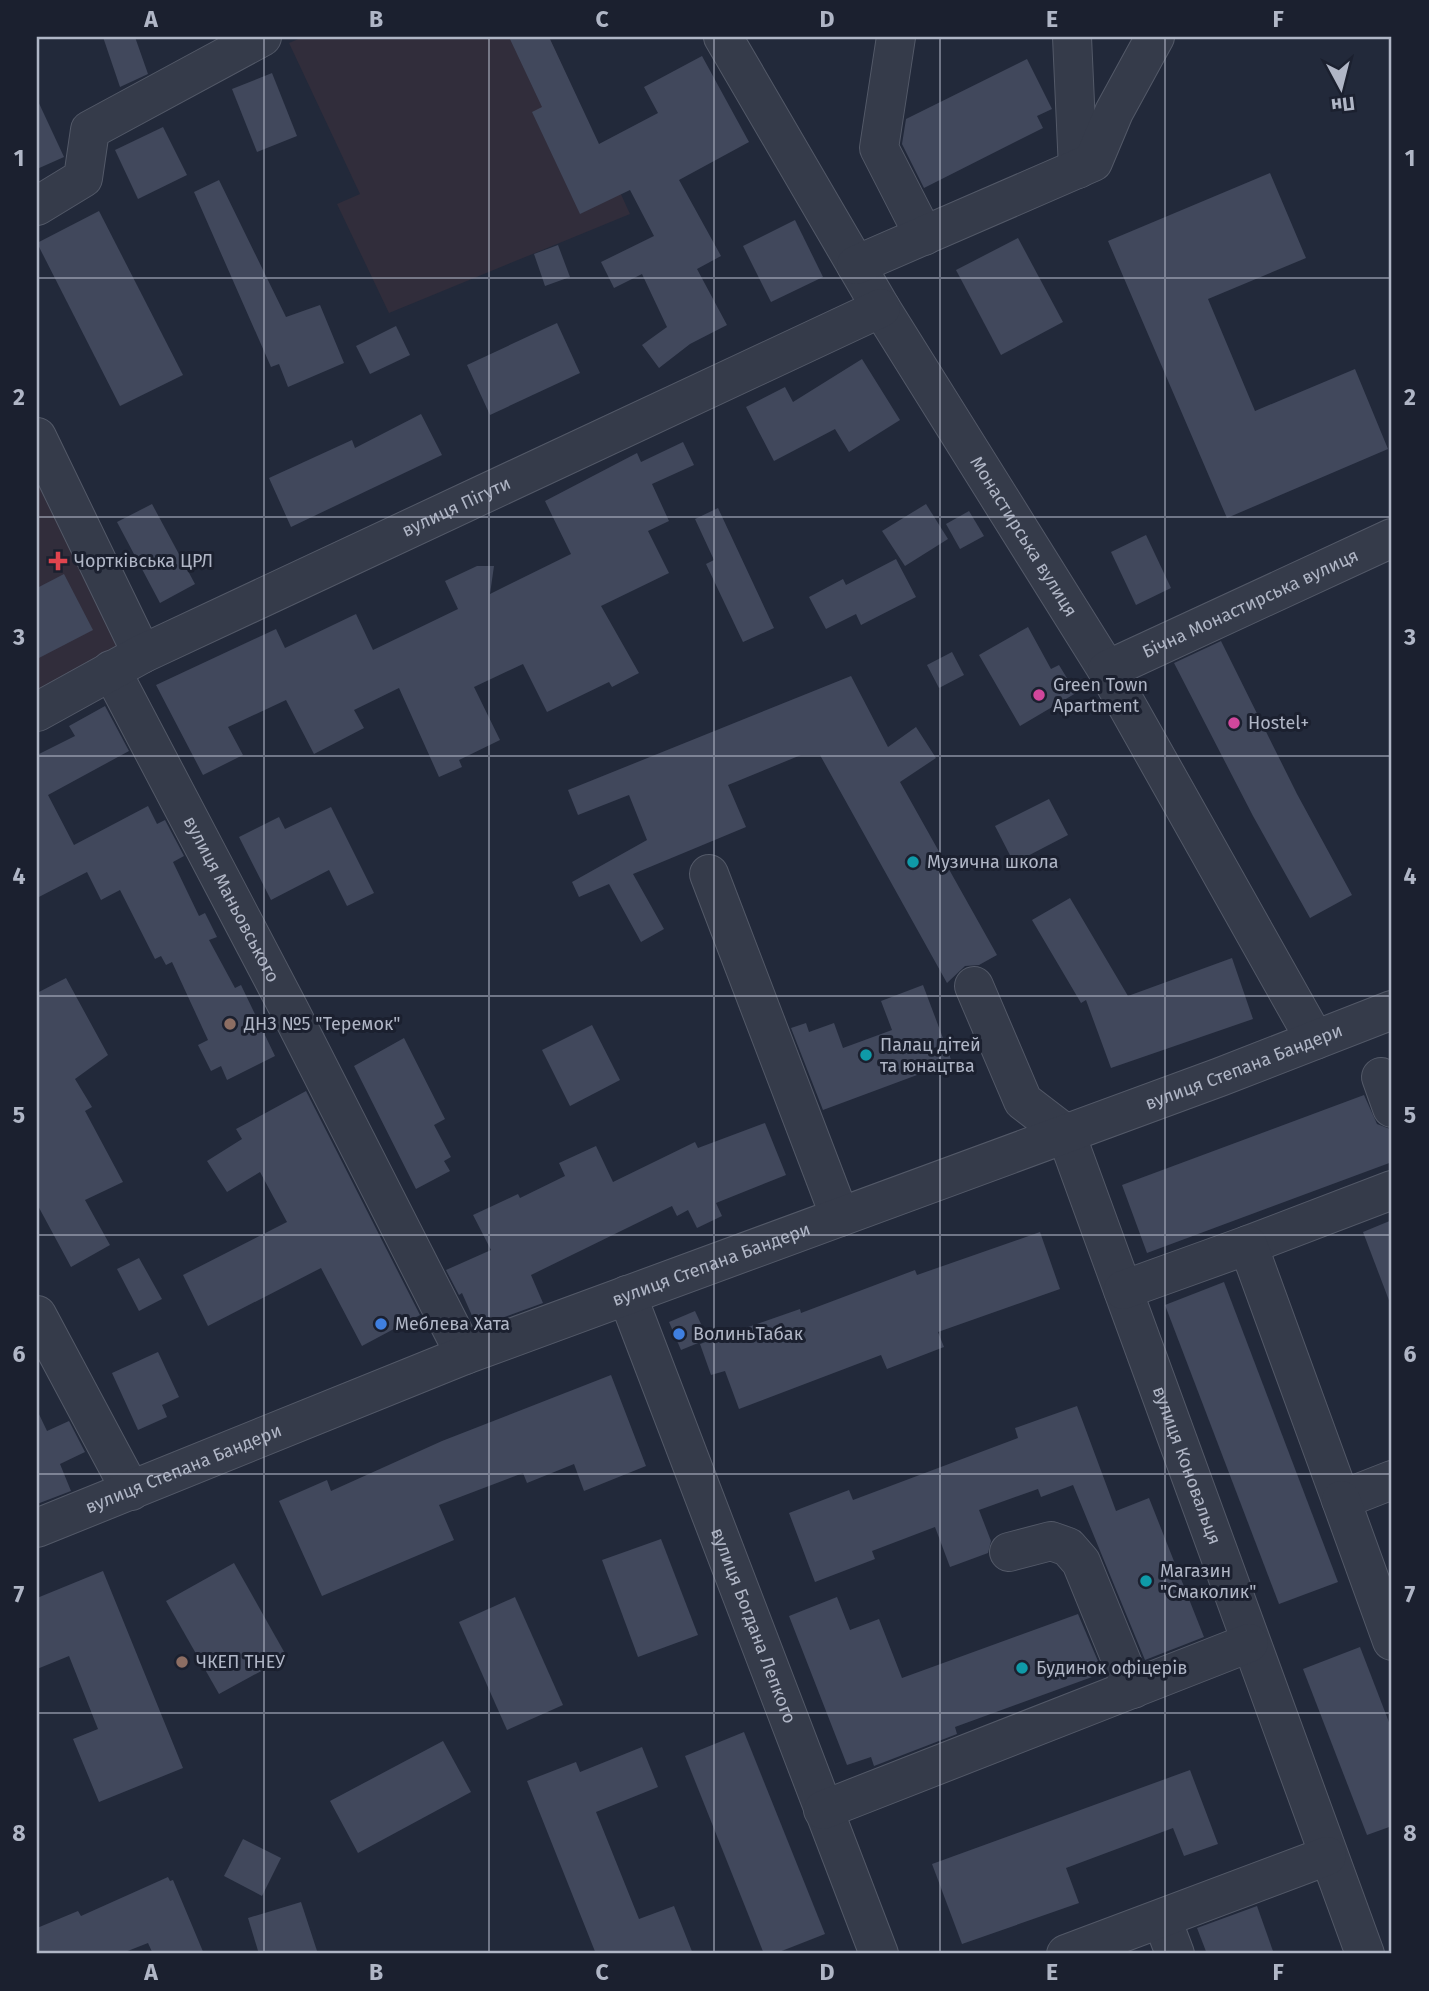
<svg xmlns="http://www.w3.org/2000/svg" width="1429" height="1991" viewBox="0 0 1429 1991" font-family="'Fira Sans',sans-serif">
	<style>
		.medical { fill: #312d3b }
		.building { fill: #41485c }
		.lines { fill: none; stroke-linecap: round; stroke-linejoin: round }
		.minor-casing { stroke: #535968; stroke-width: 40 }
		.minor { stroke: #353b4a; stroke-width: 38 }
		.grid { fill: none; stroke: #b0b6c6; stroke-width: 2; stroke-opacity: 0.55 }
		.health-dot { fill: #e0444e; stroke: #1b202f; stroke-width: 2.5 }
		.hotel-dot { fill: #d1479c; stroke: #1b202f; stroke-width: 2.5 }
		.culture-dot { fill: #0f9aa8; stroke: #1b202f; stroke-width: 2.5 }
		.education-dot { fill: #8d6e63; stroke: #1b202f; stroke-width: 2.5 }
		.shop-dot { fill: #3f7fe0; stroke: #1b202f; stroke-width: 2.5 }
		.labels { text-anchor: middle; stroke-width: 6; stroke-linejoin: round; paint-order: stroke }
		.street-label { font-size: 18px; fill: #b0b6c6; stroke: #1b202f }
		.poi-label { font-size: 18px; fill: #b0b6c6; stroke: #1b202f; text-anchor: start }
		.neatline { fill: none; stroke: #b0b6c6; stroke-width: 2.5 }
		.grid-label { font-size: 23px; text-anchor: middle; font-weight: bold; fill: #b0b6c6 }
	</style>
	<rect width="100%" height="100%" fill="#22293a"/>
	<g class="medical">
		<path d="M303,37h246l81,177 -241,99 -52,-109 23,-10 -71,-151z"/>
		<path d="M37,476l83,171 -83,46z"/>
	</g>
	<g class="building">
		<path d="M103,37h32l13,37 -28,13z"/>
		<path d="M509,37h40l50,107 59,-31 -14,-26 58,-31 47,86 -70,38 42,76 -24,13 30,56 -37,19 -31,24 -17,-23 25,-18 -25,-53 -28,14 -13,-26 53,-26 -24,-46 -50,24 -48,-102 10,-5z"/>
		<path d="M1027,59l25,50 -15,7 6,12 -119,60 -22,-44 4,-25z"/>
		<path d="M272,73l25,63 -40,16 -25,-63z"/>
		<path d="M37,99l27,58 -27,12z"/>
		<path d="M163,127l24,48 -49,24 -23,-49z"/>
		<path d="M1270,173l36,85 -98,41 47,112 100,-42 33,80 -161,69 -119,-277z"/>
		<path d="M219,180l67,137 34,-12 24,58 -56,24 -9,-23 -8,3 -77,-175z"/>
		<path d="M99,211l84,164 -63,31 -83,-163z"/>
		<path d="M795,220l28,57 -52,25 -28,-56z"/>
		<path d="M1018,238l45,84 -62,33 -45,-85z"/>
		<path d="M558,245l12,32 -25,9 -11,-32z"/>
		<path d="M557,323l23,50 -90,42 -23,-50z"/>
		<path d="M396,326l14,29 -40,19 -14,-28z"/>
		<path d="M862,359l38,61 -51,32 -14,-23 -61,32 -28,-54 39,-20 8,15z"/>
		<path d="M421,414l21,41 -151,72 -22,-49 83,-38 3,8z"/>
		<path d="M683,442l11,23 -42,19 17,37 -21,10 21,42 -68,33 38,67 -27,14 -3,-5 -62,30 -24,-48 -49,23 26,53 -41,20 3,7 -23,10 -40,-89 -45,22 10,18 -50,26 -28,-54 -58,27 15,28 -40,20 -47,-90 120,-56 9,19 71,-34 17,36 85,-41 -13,-28 32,-15h17l-4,28 81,-40 -26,-53 92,-48 4,9z"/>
		<path d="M152,504l43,80 -35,19 -43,-81z"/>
		<path d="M926,504l22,35 -43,27 -23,-35z"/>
		<path d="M718,508l56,120 -31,14 -37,-78 8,-4 -19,-41z"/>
		<path d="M969,511l15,25 -24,13 -14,-25z"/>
		<path d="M1146,535l25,53 -35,17 -25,-53z"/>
		<path d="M896,559l20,38 -55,28 -5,-11 -30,15 -17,-32 34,-18 3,6z"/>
		<path d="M64,574l29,56 -56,29v-71z"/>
		<path d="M1028,627l23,42 8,-4 17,28 -56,33 -41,-71z"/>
		<path d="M1221,641l76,153 55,101 -42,23 -57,-102 -79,-153z"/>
		<path d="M952,652l12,23 -25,13 -12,-23z"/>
		<path d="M851,676l37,71 28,-20 20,31 -36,24 97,173 -18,10 -14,1 -18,17 -127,-228h-19l-73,30 18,42 -113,47 31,55 -23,13 -32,-58 -30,13 -7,-15 75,-42 -18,-45 -51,20 -10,-25z"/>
		<path d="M105,706l24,45 -81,44 26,50 74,-39 9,18 8,-4 19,36 -11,6 26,54 6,-3 12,24 -8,3 26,48 6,-3 34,71 -48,24 -6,-14 -10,5 -13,-26 10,-5 -36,-78 -6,3 -5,-9 -6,3 -35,-69 -19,10 -14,-28 -50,26v-143l38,-19 -6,-10z"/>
		<path d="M1049,799l19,36 -54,28 -19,-37z"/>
		<path d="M331,807l43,86 -27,13 -18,-36 -58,30 -32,-63 40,-20 6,12z"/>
		<path d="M1070,898l58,98 104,-38 21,61 -142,49 -25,-68 -5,3 -49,-83z"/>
		<path d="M66,978l42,77 -33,24 17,28 -7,4 38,71 -38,18 25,45 -39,22 -34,-63v-211z"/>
		<path d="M923,985l29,77 -129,48 -32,-82 15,-5 3,9 25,-9 9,25 49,-18 -11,-29z"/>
		<path d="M592,1025l28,55 -50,26 -28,-56z"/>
		<path d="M404,1038l41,81 -11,6 17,32 -7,4 6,10 -34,18 -62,-123z"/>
		<path d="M306,1091l114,224 -58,31 -41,-78 -113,58 -25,-51 104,-53 -27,-50 -33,20 -20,-31 35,-22 -6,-10z"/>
		<path d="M1364,1095l13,29 13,5 2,33 -245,91 -25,-68z"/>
		<path d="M765,1123l21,52 -70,28 6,13 -25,12 -9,-18 -11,6 -5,-10 -141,69 12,28 -66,24 -15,-34 -3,2 -13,-25 45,-20 -18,-35 45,-21 2,4 45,-22 -6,-13 37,-17 17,36 82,-40 3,6z"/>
		<path d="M1392,1220v82l-2,1 -27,-71z"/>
		<path d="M1040,1232l20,57 -122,43 6,15 -57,22 -6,-14 -142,54 -14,-38 -14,4 -11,-31 100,-35 1,4 114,-43 2,5z"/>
		<path d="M139,1258l23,41 -23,12 -22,-42z"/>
		<path d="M1224,1282l114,300 -59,22 -114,-299z"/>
		<path d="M695,1311l13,28 -27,11 -12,-28z"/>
		<path d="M158,1352l21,45 -17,8 5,12 -29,13 -26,-57z"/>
		<path d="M611,1375l35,91 -62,25 -10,-27 -47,19 -4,-10 -84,32 15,35 -132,56 -43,-95 48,-21 4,11 111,-50z"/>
		<path d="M1077,1406l39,105 33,-13 55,139 -59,23 -72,-175 -32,12 -3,-8 -59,21 12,31 -3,12 -38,14 -15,-40 -63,24 3,8 -60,23 -26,-69 60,-23 4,10 165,-62 -3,-10z"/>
		<path d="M37,1410l10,21 22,-10 16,31 -25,12 11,27 -34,13z"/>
		<path d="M661,1539l37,96 -60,22 -36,-97z"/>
		<path d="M234,1563l53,94 -68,37 -53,-93z"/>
		<path d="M103,1571l80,197 -84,34 -26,-63 25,-10 -29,-73 -32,13v-71z"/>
		<path d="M515,1597l48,108 -56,25 -48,-108z"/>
		<path d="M837,1597l13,33 29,-11 23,59 176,-64 25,59 -148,54 2,7 -83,32 -3,-9 -24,8 -58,-149z"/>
		<path d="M1360,1647l32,83v96l-25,9 -64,-166z"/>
		<path d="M744,1732l81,202 -51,20h-10l-79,-198z"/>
		<path d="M443,1741l28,51 -113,61 -28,-52z"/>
		<path d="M642,1747l16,40 -62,25 43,107 35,-13 19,48h-97l-69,-173 49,-19 4,10z"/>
		<path d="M1190,1770l28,74 -34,12 -11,-28 -107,40 13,35 -117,41 -30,-80z"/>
		<path d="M243,1839l38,19 -19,38 -38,-20z"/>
		<path d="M168,1877l2,4 3,-1 31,74h-51l-5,-11 -28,11h-83v-26l41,-17 3,5z"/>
		<path d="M301,1902l17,52h-59l-11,-36z"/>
		<path d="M1257,1906l17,48h-67l-10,-26z"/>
	</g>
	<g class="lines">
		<defs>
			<g id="minor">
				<path id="s1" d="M723,37l158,271 226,362 208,370"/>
				<path d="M896,37l-17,111 45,88"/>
				<path d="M1072,37l6,132"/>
				<path d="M37,206l46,-28 7,-48 172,-93"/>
				<path d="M856,265l237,-103 21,-50 41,-75"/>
				<path d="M37,437l105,217"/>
				<path id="s2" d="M111,670l179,341 175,344"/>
				<path id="s3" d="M1107,670l285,-132"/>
				<path id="s4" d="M37,712l105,-58 739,-346"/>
				<path d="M709,874l131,343"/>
				<path id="s5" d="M974,986l49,115 43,33 299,820"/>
				<path d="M1381,1077l11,31"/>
				<path d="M1248,1245l144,-55"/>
				<path d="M1123,1290l125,-45 93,255 51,-20"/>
				<path id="s6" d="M627,1295l252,659"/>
				<path d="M37,1315l94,176"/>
				<path d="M1341,1500l51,141"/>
				<path id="s7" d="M37,1528l428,-173 755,-278 172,-67"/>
				<path d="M1009,1552l42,-11 17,6 13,15 52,127"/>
				<path d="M823,1810l426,-167"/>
				<path d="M1162,1919l13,35"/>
				<path d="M1066,1954l261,-98"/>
			</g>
		</defs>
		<use href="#minor" class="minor-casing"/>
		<use href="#minor" class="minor"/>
	</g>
	<path class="grid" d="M264,37v1917M489,37v1917M714,37v1917M940,37v1917M1165,37v1917M37,278h1355M37,517h1355M37,756h1355M37,996h1355M37,1235h1355M37,1474h1355M37,1713h1355"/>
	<path class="health-dot" d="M54.5 550.5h7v7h7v7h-7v7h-7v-7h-7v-7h7z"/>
	<g class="hotel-dot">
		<circle cx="1039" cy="695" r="7"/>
		<circle cx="1234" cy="723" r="7"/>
	</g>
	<g class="culture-dot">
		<circle cx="913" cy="862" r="7"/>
		<circle cx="866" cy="1055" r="7"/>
		<circle cx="1146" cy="1581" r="7"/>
		<circle cx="1022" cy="1668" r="7"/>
	</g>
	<g class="education-dot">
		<circle cx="230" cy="1024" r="7"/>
		<circle cx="182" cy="1662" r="7"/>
	</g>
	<g class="shop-dot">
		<circle cx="381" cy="1324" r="7"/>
		<circle cx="679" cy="1334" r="7"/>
	</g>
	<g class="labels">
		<g class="street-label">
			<text dy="6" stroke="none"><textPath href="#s4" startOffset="467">вулиця Пігути</textPath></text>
			<text dy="6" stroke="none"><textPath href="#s1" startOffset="583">Монастирська вулиця</textPath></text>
			<text dy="6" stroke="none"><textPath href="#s3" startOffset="158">Бічна Монастирська вулиця</textPath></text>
			<text dy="6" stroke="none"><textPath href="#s2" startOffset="259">вулиця Маньовського</textPath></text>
			<text dy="6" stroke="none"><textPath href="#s7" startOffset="1292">вулиця Степана Бандери</textPath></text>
			<text dy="6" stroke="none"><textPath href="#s7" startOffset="724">вулиця Степана Бандери</textPath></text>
			<text dy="6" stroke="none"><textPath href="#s5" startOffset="532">вулиця Коновальця</textPath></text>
			<text dy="6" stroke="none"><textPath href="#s7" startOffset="158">вулиця Степана Бандери</textPath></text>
			<text dy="6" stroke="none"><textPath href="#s6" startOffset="354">вулиця Богдана Лепкого</textPath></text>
		</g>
		<g class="poi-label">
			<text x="74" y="567">Чортківська ЦРЛ</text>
			<text x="1053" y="691">Green Town<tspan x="1053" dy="21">Apartment</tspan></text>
			<text x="1248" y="729">Hostel+</text>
			<text x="927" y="868">Музична школа</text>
			<text x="244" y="1030">ДНЗ №5 "Теремок"</text>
			<text x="880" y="1051">Палац дітей<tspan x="880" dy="21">та юнацтва</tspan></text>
			<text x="395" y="1330">Меблева Хата</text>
			<text x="693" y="1340">ВолиньТабак</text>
			<text x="1160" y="1577">Магазин<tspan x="1160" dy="21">"Смаколик"</tspan></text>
			<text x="196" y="1668">ЧКЕП ТНЕУ</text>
			<text x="1036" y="1674">Будинок офіцерів</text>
		</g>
	</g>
	<rect width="1429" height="1991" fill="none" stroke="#1b202f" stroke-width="77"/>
	<g transform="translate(1341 88) rotate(173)" stroke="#1b202f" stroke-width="5" paint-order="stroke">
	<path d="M0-5L12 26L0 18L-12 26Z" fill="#b0b6c6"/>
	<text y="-10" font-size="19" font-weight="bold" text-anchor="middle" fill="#b0b6c6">Пн</text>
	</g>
	<rect x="38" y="38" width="1352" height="1914" class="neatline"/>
	<g class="grid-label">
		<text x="151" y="27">A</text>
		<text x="376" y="27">B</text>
		<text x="602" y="27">C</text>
		<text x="827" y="27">D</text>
		<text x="1052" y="27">E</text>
		<text x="1278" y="27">F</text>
		<text x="19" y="166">1</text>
		<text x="1410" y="166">1</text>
		<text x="19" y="405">2</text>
		<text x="1410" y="405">2</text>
		<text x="19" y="645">3</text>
		<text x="1410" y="645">3</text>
		<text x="19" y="884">4</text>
		<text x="1410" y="884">4</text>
		<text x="19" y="1123">5</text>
		<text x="1410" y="1123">5</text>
		<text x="19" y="1362">6</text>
		<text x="1410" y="1362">6</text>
		<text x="19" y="1602">7</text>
		<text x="1410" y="1602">7</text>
		<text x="19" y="1841">8</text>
		<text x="1410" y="1841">8</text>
		<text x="151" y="1980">A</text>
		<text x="376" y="1980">B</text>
		<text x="602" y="1980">C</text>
		<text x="827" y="1980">D</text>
		<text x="1052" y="1980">E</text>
		<text x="1278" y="1980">F</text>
	</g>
</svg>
